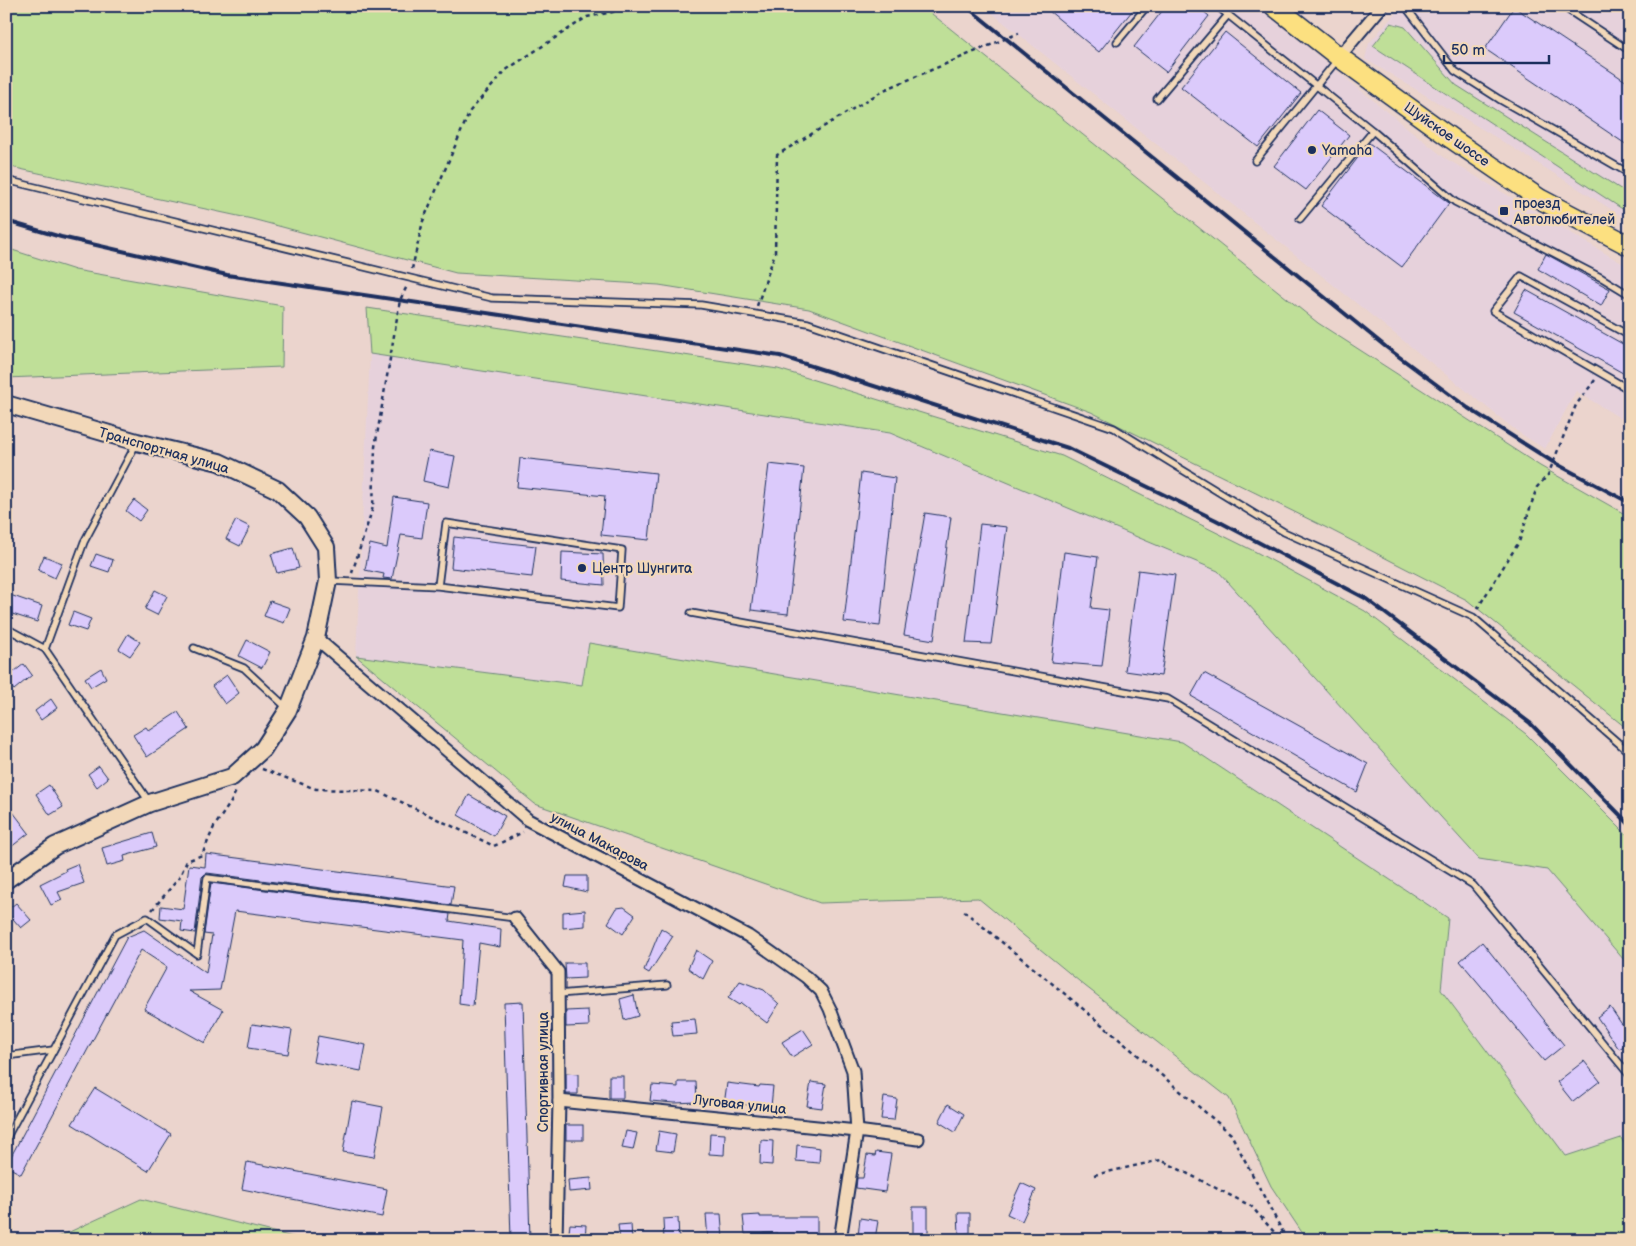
<svg xmlns="http://www.w3.org/2000/svg" width="1636" height="1246" viewBox="0 0 1636 1246" font-family="'Balsamiq Sans',sans-serif">
	<style>
		.built { fill: #e6d1db }
		.green { fill: #bfdf98; stroke: #6d877b }
		.building { fill: #dbcafb; stroke: #1b2f5e }
		.lines { fill: none; stroke-linecap: round; stroke-linejoin: round }
		.lane-casing { stroke: #1b2f5e; stroke-width: 9 }
		.street-casing { stroke: #1b2f5e; stroke-width: 15 }
		.secondary-casing { stroke: #1b2f5e; stroke-width: 20 }
		.primary-casing { stroke: #1b2f5e; stroke-width: 22 }
		.path { stroke: #1b2f5e; stroke-width: 2.5; stroke-dasharray: 4 4; stroke-linecap: butt }
		.lane { stroke: #f2d8b9; stroke-width: 5.5 }
		.street { stroke: #f2d8b9; stroke-width: 11 }
		.secondary { stroke: #f2d8b9; stroke-width: 16 }
		.primary { stroke: #fce080; stroke-width: 19 }
		.rail { stroke: #1b2f5e; stroke-width: 4 }
		.poi-dot { fill: #1b2f5e; stroke: #f2d8b9; stroke-width: 2 }
		.labels { text-anchor: middle; stroke-width: 4.5; stroke-linejoin: round; paint-order: stroke }
		.street-label { font-size: 14px; fill: #1b2f5e; stroke: #f2d8b9 }
		.poi-label { font-size: 14px; fill: #1b2f5e; stroke: #f2d8b9; text-anchor: start }
	</style>
	<rect width="100%" height="100%" fill="#ebd4cd"/>
	<filter id="ink" filterUnits="userSpaceOnUse"><feTurbulence type="fractalNoise" baseFrequency=".02" numOctaves="2"/><feDisplacementMap in="SourceGraphic" scale="10" xChannelSelector="R" yChannelSelector="G"/><feConvolveMatrix kernelMatrix="1 2 1 2 8 2 1 2 1" color-interpolation-filters="sRGB"/></filter>
	<g filter="url(#ink)">
		<g class="built">
			<path d="M983,6h273l189,152 185,110v156l-54,-33 -31,58 -27,-17z"/>
			<path d="M1402,6h228v189l-174,-110 -51,-58 -32,19 257,168v7l-133,-83 -132,-79 4,-16z"/>
			<path d="M370,354l520,79 328,138 261,288 68,11 83,97v186l-10,-15 -54,19 -125,-167 7,-73 -859,-274 -7,42 -226,-29z"/>
		</g>
		<g class="green">
			<path d="M6,6h916l396,317 222,143 90,51v214l-163,-131 -136,-70 -240,-118 -282,-103 -150,-24 -203,-12 -204,-54 -246,-53z"/>
			<path d="M1391,23l14,4 51,58 174,110v19l-257,-168z"/>
			<path d="M6,248l69,22 208,36 -1,61 -276,11z"/>
			<path d="M367,308l411,61 284,87 194,96 109,59 161,123 104,104v129l-83,-97 -68,-11 -261,-288 -328,-138 -520,-79z"/>
			<path d="M589,643l593,99 266,176 -7,72 125,166 55,-18 9,15v87h-323l-36,-54 -42,-88 -144,-112 -107,-88 -158,5 -285,-99 -179,-148 226,29z"/>
			<path d="M141,1199l164,41h-253z"/>
		</g>
		<g class="building">
			<path d="M1043,6h93l-37,46z"/>
			<path d="M1166,6h31l12,10 -43,56 -32,-25z"/>
			<path d="M1514,7l116,77v63l-145,-98z"/>
			<path d="M1225,32l76,61 -43,54 -77,-60z"/>
			<path d="M1317,110l32,25 -43,55 -32,-24z"/>
			<path d="M1369,143l80,60 -47,64 -81,-61z"/>
			<path d="M1546,254l64,35 -9,17 -63,-37z"/>
			<path d="M1526,290l104,58v29l-116,-65z"/>
			<path d="M429,451l26,5 -6,31 -26,-6z"/>
			<path d="M520,458l136,15 -7,67 -48,-5 4,-39 -88,-9z"/>
			<path d="M769,464l35,4 -16,146 -37,-4z"/>
			<path d="M861,473l34,5 -15,148 -36,-4z"/>
			<path d="M394,497l33,5 -5,36 -21,-3 -9,44 -9,-1 1,-4 -19,-4 5,-26 17,4z"/>
			<path d="M134,500l13,10 -8,11 -13,-10z"/>
			<path d="M925,513l26,4 -17,123 -30,-5z"/>
			<path d="M236,520l14,7 -10,19 -14,-7z"/>
			<path d="M980,524l27,3 -16,117 -25,-1z"/>
			<path d="M454,537l82,9 -4,31 -81,-9z"/>
			<path d="M293,548l6,20 -22,5 -6,-19z"/>
			<path d="M562,552l41,2 1,31 -43,-4z"/>
			<path d="M1064,552l34,5 -7,51 18,2 -7,56 -51,-4z"/>
			<path d="M96,554l17,6 -4,12 -18,-6z"/>
			<path d="M44,556l18,7 -7,15 -17,-8z"/>
			<path d="M1138,570l37,5 -14,101 -36,-5z"/>
			<path d="M155,590l12,6 -10,19 -12,-6z"/>
			<path d="M10,595l32,11 -5,16 -31,-10z"/>
			<path d="M270,601l20,7 -6,15 -20,-7z"/>
			<path d="M73,612l18,7 -5,12 -18,-6z"/>
			<path d="M128,634l12,8 -10,14 -11,-7z"/>
			<path d="M247,640l23,12 -8,16 -23,-12z"/>
			<path d="M24,664l8,11 -18,15 -8,-9v-3z"/>
			<path d="M101,668l5,10 -15,9 -6,-9z"/>
			<path d="M1204,673l164,91 -11,28 -166,-96z"/>
			<path d="M227,675l12,18 -14,11 -13,-18z"/>
			<path d="M51,699l6,9 -16,12 -6,-9z"/>
			<path d="M178,712l11,17 -42,28 -14,-22 13,-8 3,4z"/>
			<path d="M99,766l9,12 -11,9 -9,-13z"/>
			<path d="M49,785l14,22 -13,8 -14,-21z"/>
			<path d="M469,795l36,21 -11,20 -36,-21z"/>
			<path d="M13,812l16,21 -23,18v-33z"/>
			<path d="M152,833l4,14 -32,9 1,5 -18,5 -5,-18z"/>
			<path d="M206,854l248,32 -3,19 -244,-32 -3,2 -2,2 -7,56 -14,-2 1,-10 -22,-3 1,-12 22,3 6,-44 16,2z"/>
			<path d="M77,864l7,19 -26,9 4,8 -11,5 -11,-21 26,-13 -1,-2z"/>
			<path d="M567,876h20v16l-22,-5z"/>
			<path d="M211,883l239,31 -1,7 52,8 -1,18 -21,-4 -6,63 -14,-2 4,-64 -228,-29 -15,79 -31,1 34,19 -18,33 -61,-34 23,-42 -26,-17 -120,224 -15,-8 121,-229 17,-7 62,43 6,-38 -8,-1z"/>
			<path d="M16,903l15,17 -10,8 -15,-17z"/>
			<path d="M624,907l11,8 -12,19 -15,-11 9,-15z"/>
			<path d="M585,910v16l-22,2v-16z"/>
			<path d="M661,928l12,8 -24,37 -5,-3z"/>
			<path d="M1482,942l82,103 -20,16 -84,-100z"/>
			<path d="M696,950l16,11 -9,18 -15,-11z"/>
			<path d="M565,963h20v15l-19,1z"/>
			<path d="M740,981l24,9 15,14 -12,19 -26,-20 -2,2 -11,-7z"/>
			<path d="M634,995l4,21 -14,4 -4,-21z"/>
			<path d="M523,1002l7,238h-19l-7,-237z"/>
			<path d="M1610,1007l20,29v6l-11,7 -22,-32z"/>
			<path d="M588,1010l1,16 -23,1v-16z"/>
			<path d="M695,1019l2,15 -24,2 -2,-15z"/>
			<path d="M252,1024l40,6 -4,24 -40,-6z"/>
			<path d="M803,1029l10,15 -21,13 -10,-15z"/>
			<path d="M318,1036l48,9 -5,26 -48,-9z"/>
			<path d="M1584,1061l16,20 -27,21 -16,-20z"/>
			<path d="M566,1073l12,1v20h-12z"/>
			<rect x="609" y="1076" width="14" height="22"/>
			<path d="M678,1082h18l1,20 -22,1 -25,-2 2,-16 26,2z"/>
			<path d="M811,1082l15,2 -4,24 -15,-2z"/>
			<path d="M727,1083l32,4 1,-2 13,1 -2,21 -32,-3v3l-15,-2z"/>
			<path d="M95,1088l76,46 -23,37 -76,-47z"/>
			<path d="M884,1097l13,2 -3,21 -13,-1z"/>
			<path d="M352,1101l31,6 -9,50 -31,-5z"/>
			<path d="M948,1104l16,10 -9,18 -16,-10z"/>
			<rect x="566" y="1125" width="17" height="15"/>
			<path d="M626,1131l11,2 -4,17 -11,-2z"/>
			<path d="M659,1131l17,3 -3,18 -17,-2z"/>
			<path d="M710,1133l15,1 -1,21 -15,-1z"/>
			<path d="M761,1140l12,1 -1,24 -12,-1z"/>
			<path d="M797,1145l23,3 -1,15 -23,-2z"/>
			<path d="M876,1152l15,2 -6,38 -29,-4 1,-10h6l4,-23 8,1z"/>
			<path d="M247,1162l140,27 -5,28 -140,-28z"/>
			<path d="M591,1178l1,12 -23,2 -1,-12z"/>
			<path d="M1021,1183l15,7 -14,31 -15,-7z"/>
			<rect x="913" y="1207" width="15" height="29"/>
			<path d="M958,1213h12v20l-11,1z"/>
			<path d="M706,1214h15l2,25 -15,1z"/>
			<path d="M760,1215v2h57v17h-40v-1l-32,1 -2,-18z"/>
			<path d="M678,1218l1,22h-15l-1,-21z"/>
			<path d="M860,1218l18,3 -3,18 -17,-2z"/>
			<path d="M570,1224l16,1 -1,15h-17z"/>
			<path d="M631,1224l1,16h-12l-2,-15z"/>
		</g>
		<g class="lines">
			<defs>
				<g id="lane">
					<path d="M1217,6l156,125 82,71 147,76 28,17"/>
					<path d="M1405,6l50,65 44,28 131,75"/>
					<path d="M1567,6l1,4 62,41"/>
					<path d="M1117,42l30,-36"/>
					<path d="M1157,99l71,-84"/>
					<path d="M1255,161l83,-102"/>
					<path d="M6,180l486,118 209,7 107,18 306,105 170,104 189,85 157,136"/>
					<path d="M1300,219l73,-88"/>
					<path d="M1630,336l-109,-60 -28,35 137,79"/>
					<path d="M136,444l-52,98 -39,107 105,154"/>
					<path d="M330,581l108,5 180,22 4,-58 -176,-27 -8,63"/>
					<path d="M691,613l477,86 305,186 157,191"/>
					<path d="M6,628l39,21"/>
					<path d="M194,648l50,20 43,40"/>
					<path d="M558,994l109,-9"/>
					<path d="M6,1056l47,-6"/>
					<path d="M6,1139l109,-204 32,-17 50,36 10,-76 308,40"/>
				</g>
				<g id="street">
					<path d="M1339,57l43,-51"/>
					<path d="M316,638l212,182 220,116 58,41 15,14 9,18 23,62 4,60 -17,109"/>
					<path d="M515,918l43,54 1,129 -3,139"/>
					<path d="M559,1101l298,30 61,8"/>
				</g>
				<path id="secondary" d="M6,404l131,38 82,20 59,28 29,27 19,30 2,34 -12,57 -28,72 -25,39 -31,28 -82,26 -95,43 -49,34"/>
				<path id="primary" d="M1274,6l65,51 113,82 88,60 90,47"/>
			</defs>
			<use href="#lane" class="lane-casing"/>
			<use href="#street" class="street-casing"/>
			<use href="#secondary" class="secondary-casing"/>
			<use href="#primary" class="primary-casing"/>
			<g class="path">
				<path d="M412,269l11,-48 47,-110 36,-41 81,-53 56,-11"/>
				<path d="M757,306l18,-53 2,-98 107,-65 135,-57"/>
				<path d="M352,573l21,-66 2,-60 25,-147 7,-14"/>
				<path d="M1477,609l42,-67 18,-55 11,-12 28,-70 19,-25"/>
				<path d="M262,769l54,20 62,2 116,55 29,-14"/>
				<path d="M152,910l27,-32 8,-17 15,-6 12,-28 17,-25 5,-11"/>
				<path d="M964,911l124,102 143,121 56,106"/>
				<path d="M1094,1175l67,-15 90,46 30,34"/>
			</g>
			<use href="#lane" class="lane"/>
			<use href="#street" class="street"/>
			<use href="#secondary" class="secondary"/>
			<use href="#primary" class="primary"/>
			<g class="rail">
				<path d="M966,6l420,341 82,61 85,54 77,41"/>
				<path d="M6,221l55,16 166,38 553,81 288,92 148,72 149,78 165,125 100,102"/>
			</g>
		</g>
	</g>
	<g class="poi-dot">
		<circle cx="1312" cy="150" r="5"/>
		<rect x="1499" y="206" width="10" height="10" rx="2.5"/>
		<circle cx="582" cy="568" r="5"/>
	</g>
	<g class="labels">
		<g class="street-label">
			<text transform="translate(1447 134) rotate(35)" y="5">Шуйское шоссе</text>
			<text transform="translate(164 450) rotate(16)" y="5">Транспортная улица</text>
			<text transform="translate(600 841) rotate(28)" y="5">улица Макарова</text>
			<text transform="translate(543 1072) rotate(-90)" y="5">Спортивная улица</text>
			<text transform="translate(740 1104) rotate(6)" y="5">Луговая улица</text>
		</g>
		<g class="poi-label">
			<text x="1322" y="155">Yamaha</text>
			<text x="1514" y="208">проезд<tspan x="1514" dy="16">Автолюбителей</tspan></text>
			<text x="592" y="573">Центр Шунгита</text>
		</g>
	</g>
	<rect width="1636" height="1246" fill="none" stroke="#f2d8b9" stroke-width="25"/>
	<rect x="12" y="12" width="1611" height="1221" fill="none" stroke="#1b2f5e" stroke-width="2" filter="url(#ink)"/>
	<path d="M1444 55v8h105v-8" fill="none" stroke="#1b2f5e" stroke-width="2.5"/>
	<text x="1451" y="55" font-size="15" fill="#1b2f5e" stroke="#f2d8b9" stroke-width="4" paint-order="stroke">50 m</text>
</svg>
